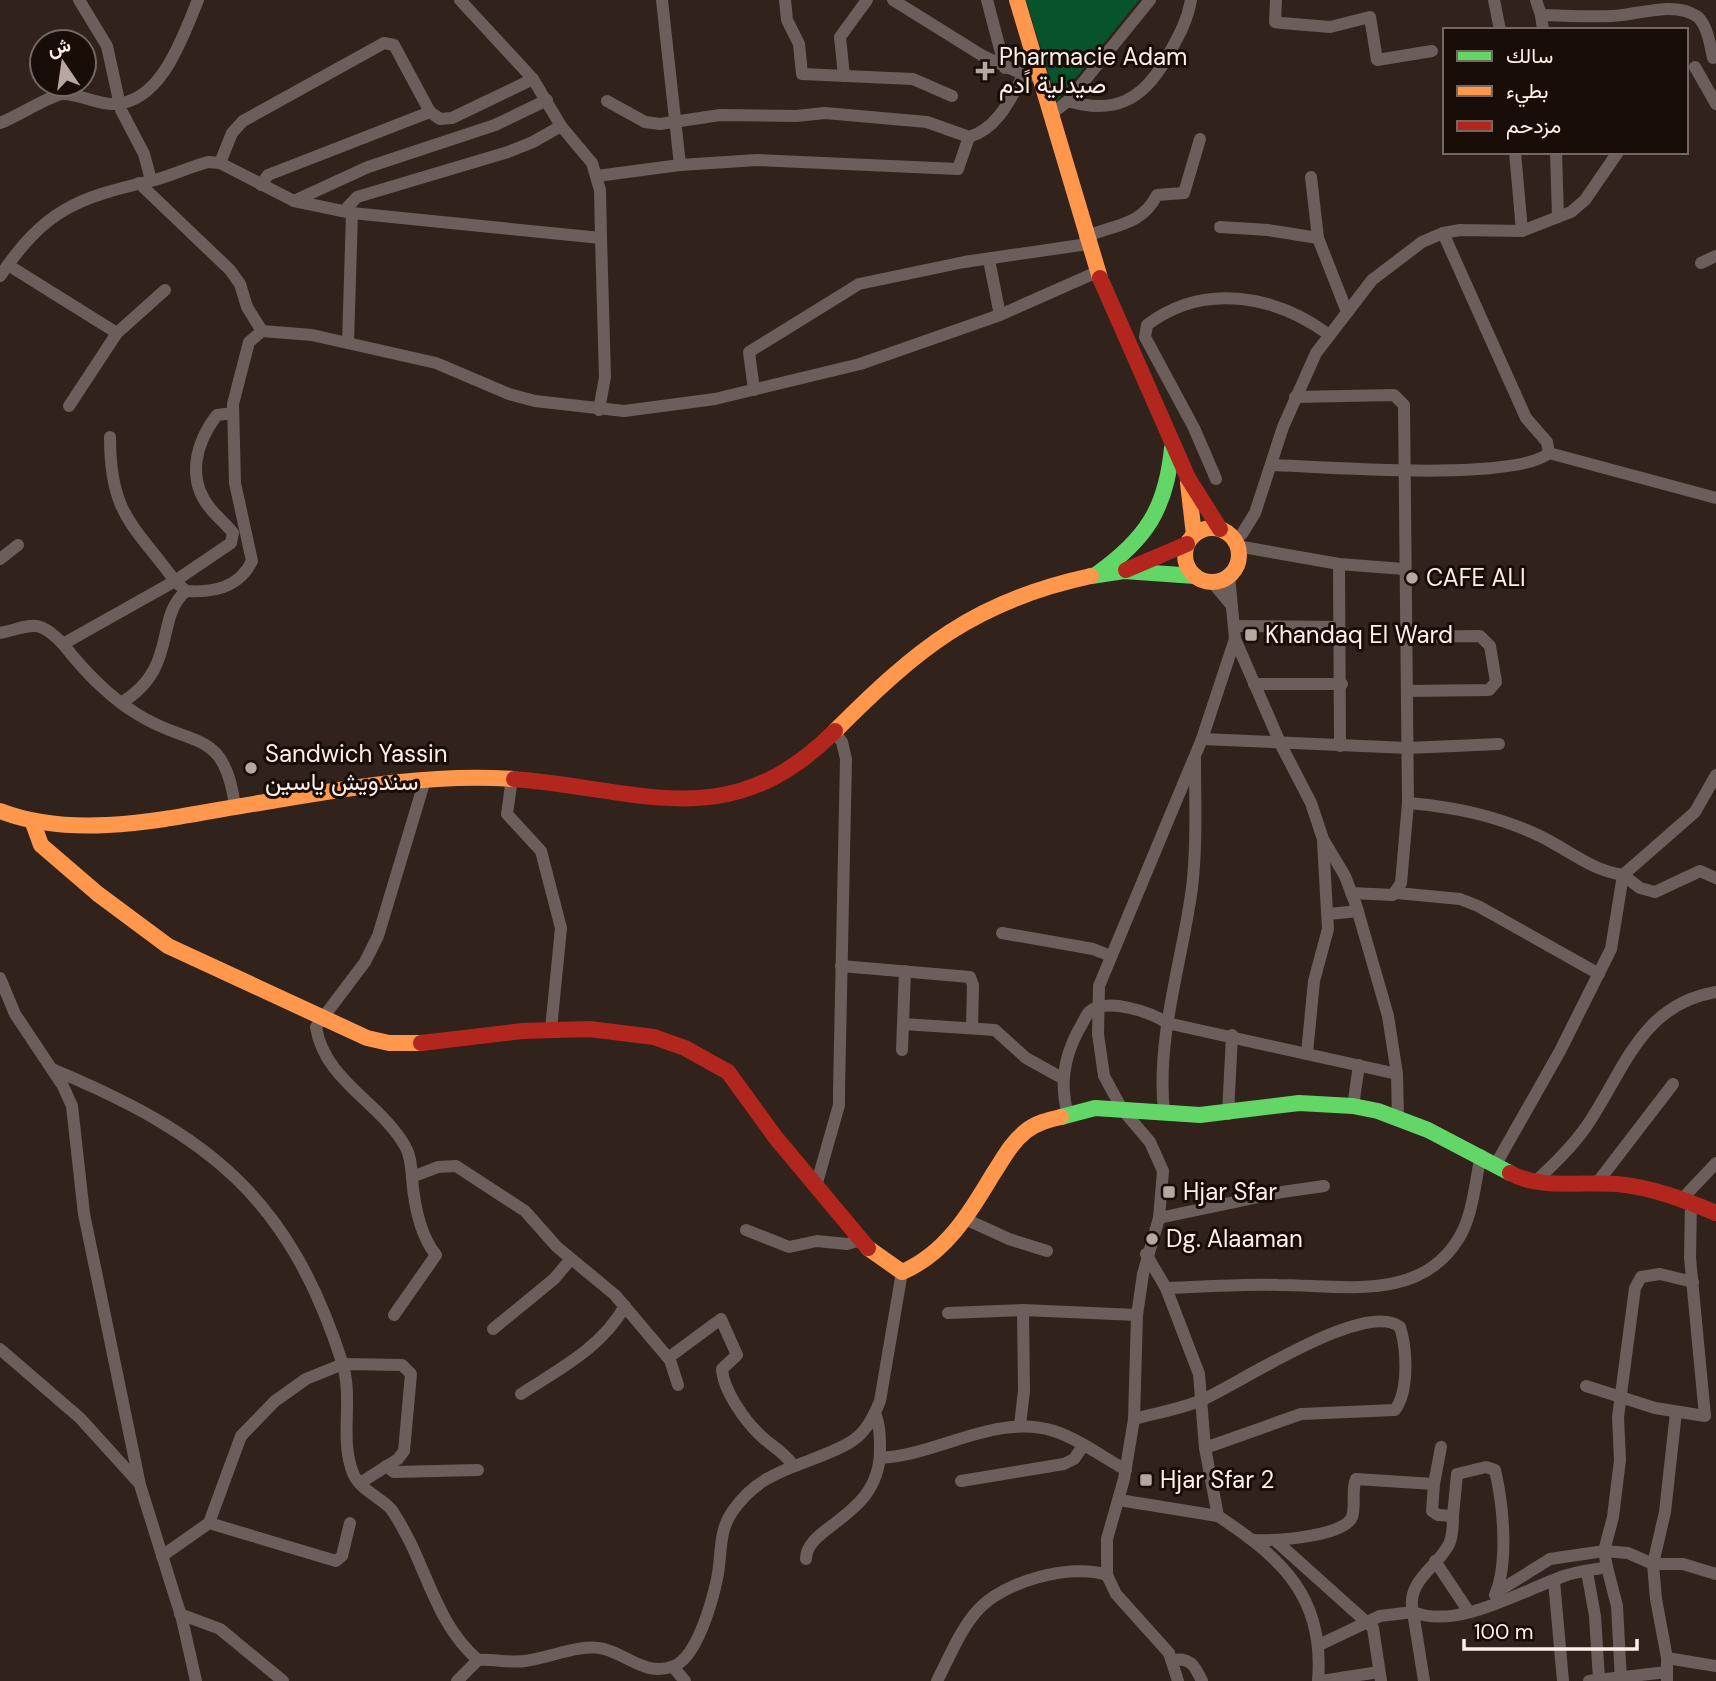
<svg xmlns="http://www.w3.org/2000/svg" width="1716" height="1681" viewBox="0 0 1716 1681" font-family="'DM Sans',Vazirmatn,sans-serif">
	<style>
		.grass { fill: #07532b }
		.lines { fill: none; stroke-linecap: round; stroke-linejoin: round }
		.street { stroke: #6b5e5b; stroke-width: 12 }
		.fast { stroke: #63d668; stroke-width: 16 }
		.slow { stroke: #ff974d; stroke-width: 16 }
		.jam { stroke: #b3261e; stroke-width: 16 }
		.poi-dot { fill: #b6a8a0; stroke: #190d07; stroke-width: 2.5 }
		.labels { text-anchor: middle; stroke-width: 6; stroke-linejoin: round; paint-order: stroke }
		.poi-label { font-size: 24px; fill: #feefe8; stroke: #190d07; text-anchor: start }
	</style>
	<rect width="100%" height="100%" fill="#31231b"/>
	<path class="grass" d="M1026,0h113l-82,101z"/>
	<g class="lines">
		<g class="street">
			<path d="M79,0l28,46 14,64 23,44 7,26"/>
			<path d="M460,0l73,79 28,47 31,37 8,27 1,48"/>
			<path d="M662,0l18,165"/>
			<path d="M785,0l2,20 12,24 3,30 111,5 39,17"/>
			<path d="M893,0l90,56 46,21"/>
			<path d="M987,0l18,68"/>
			<path d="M1276,0l-1,22 7,1 48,4 40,-10 7,43 55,-9"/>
			<path d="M1494,0l6,30"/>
			<path d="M1536,0l5,15"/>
			<path d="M1543,30l-2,-15c24,1 47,2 71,1 27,-1 62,-16 86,1 10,10 12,28 15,41"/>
			<path d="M1695,67l21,37"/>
			<path d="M844,76l-4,-39 27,-37"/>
			<path d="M607,101l38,21 15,2 60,-9 76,1 29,-3 102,9 42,15c28,-8 41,-37 54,-61"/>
			<path d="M1068,101c46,14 75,-1 98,-42 11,-20 21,-36 25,-59"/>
			<path d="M1050,115l18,-14 82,-101"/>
			<path d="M0,123c14,-5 53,-29 63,-29 18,0 34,11 52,10 47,-2 68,-68 83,-104"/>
			<path d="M1515,152l7,79"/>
			<path d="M1556,152l2,65"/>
			<path d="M220,163l12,-30 11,-12 141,-78 10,2 36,67 10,7 12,-1 81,-39"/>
			<path d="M597,176l83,-11 77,-5 201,9 11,-32"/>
			<path d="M1311,177l7,61"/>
			<path d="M139,183l91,87 10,14 7,23 15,24"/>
			<path d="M261,185l7,-10 162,-63"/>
			<path d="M294,201l74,-34 127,-42 52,-25"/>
			<path d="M344,211l13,-14 151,-45 25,-10 28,-16"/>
			<path d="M1220,227l48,3 50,8 29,74"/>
			<path d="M1085,237c31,-13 56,-11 72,-42l27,-2 16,-54"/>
			<path d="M989,260l11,55"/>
			<path d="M1701,263l15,-7"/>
			<path d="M8,265l109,68"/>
			<path d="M0,276c45,-66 76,-78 151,-95 20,-5 38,-14 57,-19l12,1 74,38 58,12 249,25 4,139 -6,33"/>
			<path d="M348,343l4,-130"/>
			<path d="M754,390l-5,-38 110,-68 105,-22 124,-18"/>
			<path d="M1295,397l99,-2 10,10 4,398 -7,80 -8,12 -42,-2"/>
			<path d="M69,406l48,-73 48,-43"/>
			<path d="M233,413l-16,2c-21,27 -31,64 -7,93 7,9 16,16 23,25l-2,10 -56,38 11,10c27,2 53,-3 66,-30l-17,-78 -2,-79 16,-62 13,-11 50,4 124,28 73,31 26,7 89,10 91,-12 145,-35 140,-49 97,-43"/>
			<path d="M1549,453l167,45"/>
			<path d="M1272,465c51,2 243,17 277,-12l-2,-11 -21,-24 -83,-185"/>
			<path d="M1216,479l-22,-51 -49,-91 2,-12c56,-43 128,-30 181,9"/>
			<path d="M1233,538l9,-4 13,-21 28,-86 33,-74 56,-73 50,-38 21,-9 17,-3 62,1 49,-19 14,-12 33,-48"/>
			<path d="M1237,546l102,18 65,5"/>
			<path d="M0,559l18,-14"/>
			<path d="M1339,564l1,182"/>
			<path d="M1212,582l20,24"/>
			<path d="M1236,626l103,1"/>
			<path d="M0,633c32,-7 37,-16 63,11l112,-63c-42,-57 -65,-67 -65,-144"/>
			<path d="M1406,637l74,-1 10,10 6,36 -7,8 -81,1"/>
			<path d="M1235,639l46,106 30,58 12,36 22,37 11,29 32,111 9,58 1,45"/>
			<path d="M63,644c21,27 45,52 74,70 55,35 87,12 98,92"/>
			<path d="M1254,684h88"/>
			<path d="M121,703c58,-35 33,-85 65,-112"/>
			<path d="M1202,739l206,9 91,-4"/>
			<path d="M512,778l-5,36 34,37 20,77 -10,101"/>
			<path d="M1408,803c48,4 89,13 132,33 29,14 50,34 83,39l72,-63 21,-37"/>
			<path d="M1623,875l17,13 15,4 45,-21 16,7"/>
			<path d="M1397,893l63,6 18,7 121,68"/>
			<path d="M1329,914l29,-3"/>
			<path d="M1002,933l91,16 18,7"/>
			<path d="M841,966l129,11 3,8 -1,43"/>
			<path d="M0,978l15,36 48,72 9,20 12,108 56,271 42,134 14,62"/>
			<path d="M903,1024l92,6 31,28 36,20"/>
			<path d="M902,1050l3,-79"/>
			<path d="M1307,1053l7,-72 14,-52 -5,-87"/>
			<path d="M52,1069c156,65 237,128 290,293 12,36 -3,76 11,111 6,16 27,24 38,36 8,11 15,25 21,37 19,41 31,84 66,114"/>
			<path d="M1353,1106l6,-41"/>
			<path d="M1164,1112c-8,-75 18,-149 28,-224 5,-43 3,-86 3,-129"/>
			<path d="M1228,1114l4,-79"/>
			<path d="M1068,1116c-8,-31 -5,-56 10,-85 4,-6 7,-14 11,-19 17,-15 62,0 78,11l230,51"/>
			<path d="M1496,1164l64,-113 51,-102 12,-74"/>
			<path d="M412,1177l26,-10 18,-1 69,45 32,36 58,48 55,65 8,25"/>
			<path d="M1534,1183c19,-18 37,-35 52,-56 39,-57 54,-122 130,-135"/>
			<path d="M1597,1183l76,-99"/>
			<path d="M816,1186l23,-81v-15l7,-331 -4,-17 -8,-11"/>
			<path d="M1682,1199l34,-36"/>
			<path d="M963,1218l46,21 38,12"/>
			<path d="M1159,1218l123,-26 42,-6"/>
			<path d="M746,1230l43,17 28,-6 30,3 14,-4"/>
			<path d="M1166,1288c37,-1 75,-4 112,-3 63,0 142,18 181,-47 14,-23 16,-56 22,-83"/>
			<path d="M948,1313l75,-3 114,5"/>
			<path d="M394,1315l42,-60c-17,-21 -22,-52 -24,-77 -1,-11 -1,-22 -7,-32 -25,-44 -81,-66 -89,-119l49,-65 13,-26 47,-156"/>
			<path d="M493,1329l61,-50 17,-20"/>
			<path d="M0,1349l80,69 58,64"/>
			<path d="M668,1358l53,-39 16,36 -15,14c1,21 23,52 38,66 11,11 23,16 32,29"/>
			<path d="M1586,1386l69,22 50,8 -15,-158 1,-56"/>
			<path d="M521,1394c40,-26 80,-46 104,-88"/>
			<path d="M1134,1419c22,-6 47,-10 68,-19 38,-17 164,-101 198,-73 7,22 9,64 -5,83l-94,4 -96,34"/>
			<path d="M1020,1425l4,-34 -1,-81"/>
			<path d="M880,1458c59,-3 115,-45 174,-27 25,8 50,27 72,39"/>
			<path d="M386,1466l8,6 84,-2"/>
			<path d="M961,1481l103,-17 10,-5 9,-13"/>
			<path d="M1434,1484l-2,27 6,4 15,1 4,-42 29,-7 9,3c8,34 14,92 0,125"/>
			<path d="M1119,1500l99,16 -13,-68 -6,-74 -33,-86 -20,-34"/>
			<path d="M1218,1516c65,43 107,82 100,165"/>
			<path d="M209,1523l127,38 6,-5 8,-33"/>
			<path d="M1253,1540c20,1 91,-3 99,-23 4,-12 -1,-26 4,-38l78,5 7,-37"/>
			<path d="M1276,1541l97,87 8,53"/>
			<path d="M162,1556l47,-33 32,-87 34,-35 31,-22 37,-15 59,1 9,9 -7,77 -6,8 -38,24"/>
			<path d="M806,1559c0,-34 73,-41 74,-108 0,-13 0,-26 -5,-38"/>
			<path d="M1435,1561l34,51"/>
			<path d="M1607,1567l10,39 4,75"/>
			<path d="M1587,1572l8,44 4,63"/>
			<path d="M1554,1581l9,100"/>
			<path d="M1497,1592l53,-33 54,-8 9,-34 7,-57 -2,-43 17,-129 6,-11 19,-3 33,8"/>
			<path d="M180,1614l40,15 63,52"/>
			<path d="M1319,1645l61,-29 33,-4c-8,-31 26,-46 36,-68 4,-8 4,-19 4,-28"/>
			<path d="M1667,1658l49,8"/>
			<path d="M1173,1660c17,-3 22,6 29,21"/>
			<path d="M673,1667l12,14"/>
			<path d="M457,1681l21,-21c16,-1 31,3 47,1 25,-3 55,-18 79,-12 24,6 42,28 70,17 23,-9 38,-64 43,-87 5,-23 1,-47 15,-67 31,-46 75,-45 117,-69 16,-9 24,-25 31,-42l22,-129"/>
			<path d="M937,1681c12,-23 23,-51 40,-70 26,-30 94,-48 130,-36"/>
			<path d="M1178,1681l-9,-28 -53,-59 -9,-19v-36l17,-60 10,-60 3,-104 6,-41 16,-56 4,-47 -13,-29 -28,-33 -18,-33 -6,-42 1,-48 103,-247 33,-100 -6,-63"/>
			<path d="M1321,1681l58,-9"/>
			<path d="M1424,1681l-11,-69c45,18 108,-21 151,-36 14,-5 29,-6 43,-9l-3,-16 24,2 25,11h30l33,10"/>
			<path d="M1589,1681l78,-9"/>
			<path d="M1667,1681v-23l-11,-59 -3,-35 12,-52 11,-100"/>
		</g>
		<g class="fast">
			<path d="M1097,574c49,-35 69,-65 75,-126"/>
			<path d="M1091,576l33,-5 71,5"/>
			<path d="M1061,1117l34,-9 105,7 99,-12 54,3 25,5 50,19 82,43"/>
		</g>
		<g class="slow">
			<path d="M1017,0l83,278"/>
			<path d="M1188,483l6,52"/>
			<circle cx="1212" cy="555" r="27"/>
			<path d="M835,731c82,-82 139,-130 256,-155"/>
			<path d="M0,811c80,31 177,5 259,-8 84,-14 170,-30 255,-24"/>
			<path d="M33,823l8,22 57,49 70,52 199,92 22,5h32"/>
			<path d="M868,1248l34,24c43,-18 68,-59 91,-98 10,-15 18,-31 33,-43 10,-8 22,-11 35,-14"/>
		</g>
		<g class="jam">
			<path d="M1100,278l88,200 32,51"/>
			<path d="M1126,570l61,-26"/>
			<path d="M514,779c128,10 215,58 321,-48"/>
			<path d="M421,1043l102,-12 66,-2 65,8 31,11 43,24 48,66 92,110"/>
			<path d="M1510,1173c31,17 73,8 107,11 34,3 68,16 99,29"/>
		</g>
	</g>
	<g class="poi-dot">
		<path d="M981.5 60.5h7v7h7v7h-7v7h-7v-7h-7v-7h7z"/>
		<circle cx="1412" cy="578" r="7"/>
		<rect x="1244" y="628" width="14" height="14" rx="3.5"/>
		<circle cx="251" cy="768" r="7"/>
		<rect x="1162" y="1185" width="14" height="14" rx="3.5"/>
		<circle cx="1152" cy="1239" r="7"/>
		<rect x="1139" y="1473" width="14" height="14" rx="3.5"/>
	</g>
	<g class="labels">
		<g class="poi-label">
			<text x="999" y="65">Pharmacie Adam<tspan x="999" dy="28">صيدلية اًدم</tspan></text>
			<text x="1426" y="586">CAFE ALI</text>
			<text x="1265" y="643">Khandaq El Ward</text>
			<text x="265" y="762">Sandwich Yassin<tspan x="265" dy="28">سندويش ياسين</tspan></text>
			<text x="1183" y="1200">Hjar Sfar</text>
			<text x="1166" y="1247">Dg. Alaaman</text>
			<text x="1160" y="1488">Hjar Sfar 2</text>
		</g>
	</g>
	<rect x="1443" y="28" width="245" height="126" fill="#190d07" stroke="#756761" stroke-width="2"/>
	<rect x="1457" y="51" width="35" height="10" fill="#63d668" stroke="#756761" stroke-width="2"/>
	<text x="1506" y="63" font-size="21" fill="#feefe8">سالك</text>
	<rect x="1457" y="86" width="35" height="10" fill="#ff974d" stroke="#756761" stroke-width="2"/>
	<text x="1506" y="98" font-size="21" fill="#feefe8">بطيء</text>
	<rect x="1457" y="121" width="35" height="10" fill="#b3261e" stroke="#756761" stroke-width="2"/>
	<text x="1506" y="133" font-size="21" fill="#feefe8">مزدحم</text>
	<g transform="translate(63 63) rotate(347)"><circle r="33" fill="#190d07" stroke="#756761" stroke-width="2"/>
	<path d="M0-5L12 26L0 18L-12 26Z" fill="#b6a8a0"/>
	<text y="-10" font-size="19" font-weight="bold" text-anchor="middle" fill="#feefe8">ش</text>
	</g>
	<path d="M1464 1639v10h173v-10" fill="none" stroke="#feefe8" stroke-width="3.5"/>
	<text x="1474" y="1639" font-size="21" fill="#feefe8" stroke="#190d07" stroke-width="5" paint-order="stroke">100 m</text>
</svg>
